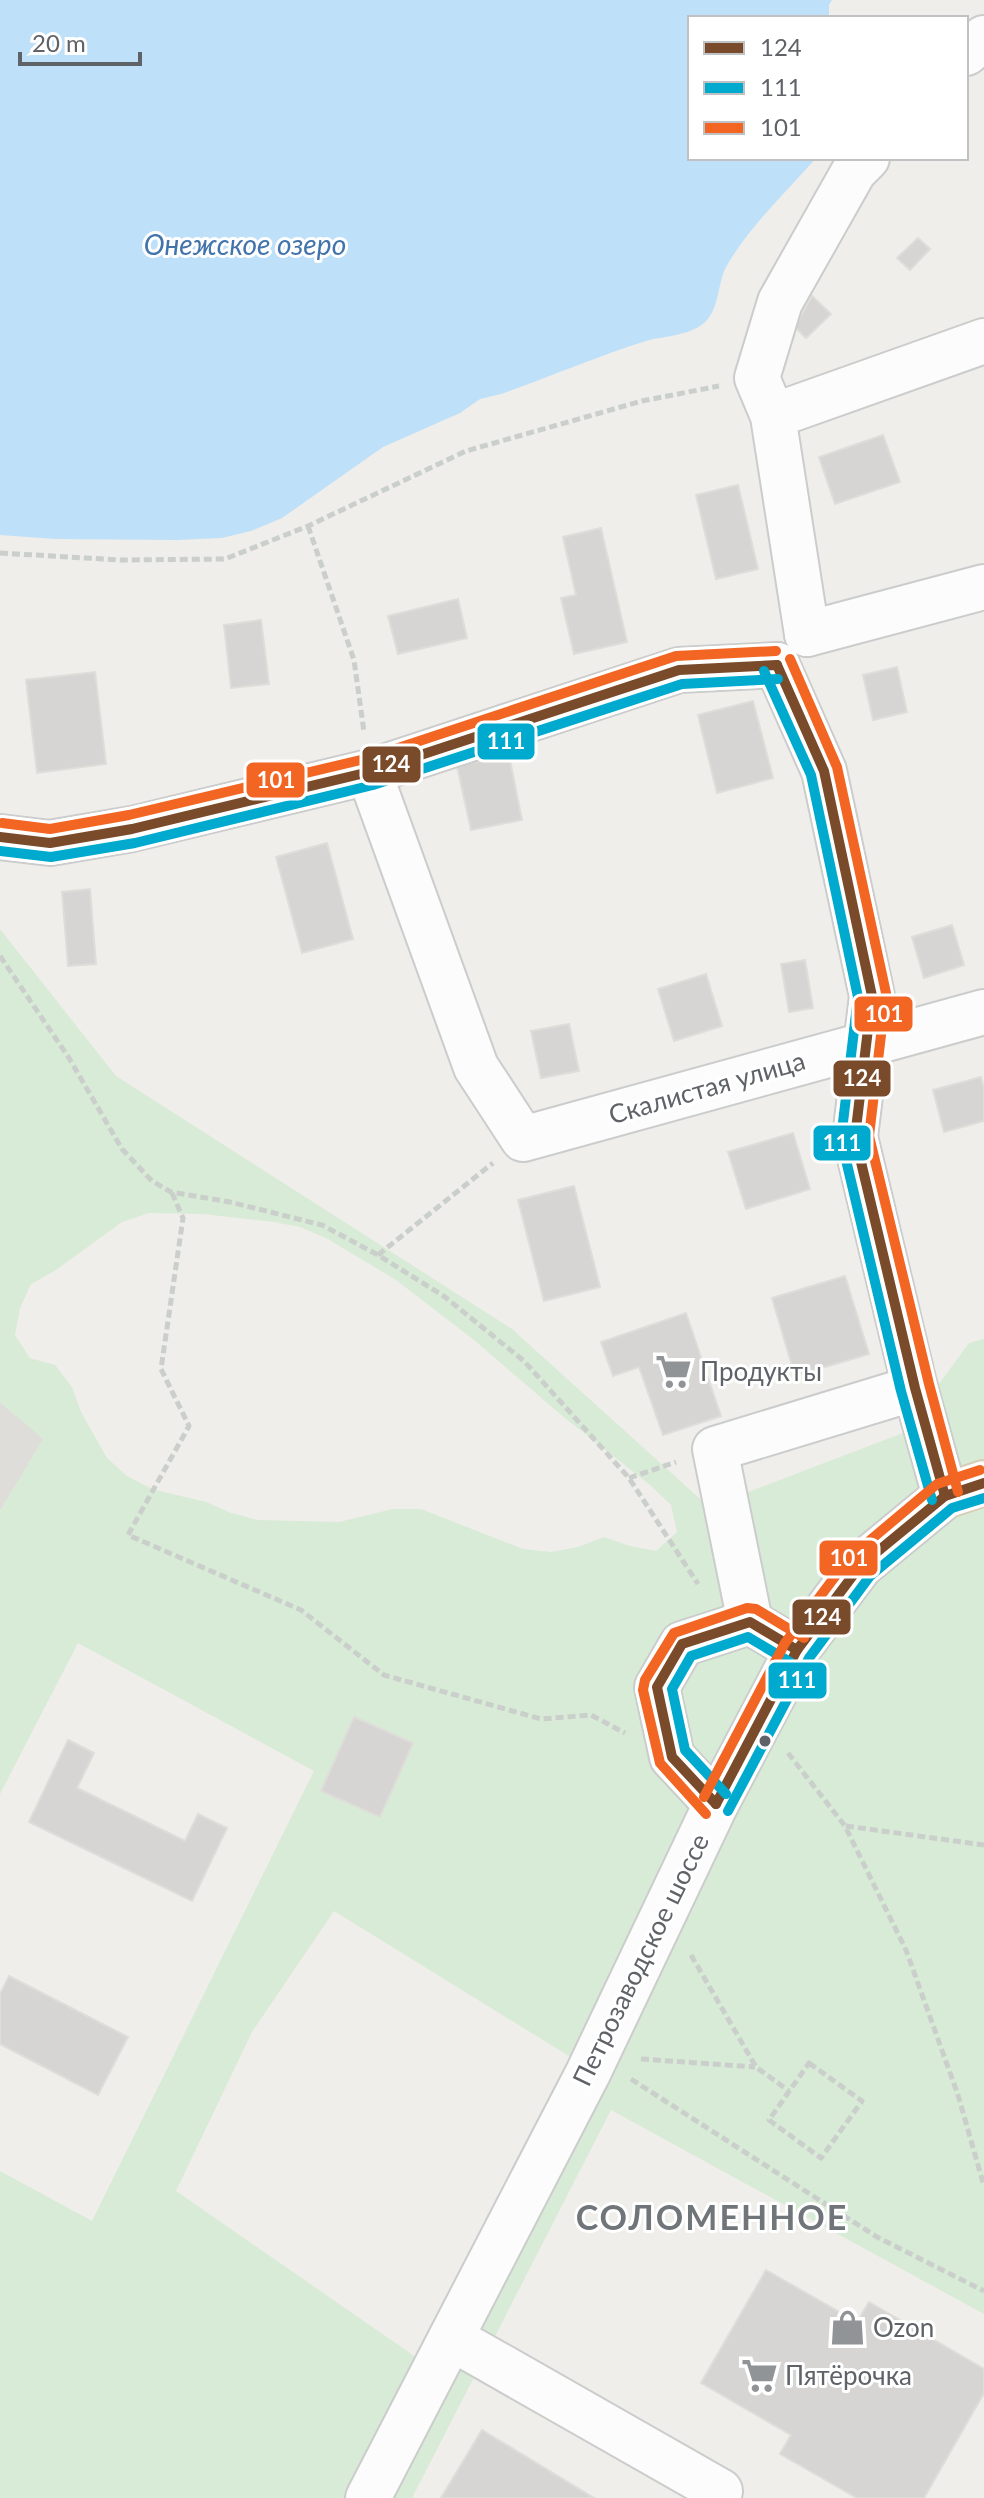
<svg xmlns="http://www.w3.org/2000/svg" width="984" height="2498" viewBox="0 0 984 2498" font-family="Lato,sans-serif">
	<style>
		.industrial { fill: #dfddda }
		.green { fill: #d8ebd6; fill-rule: evenodd }
		.water { fill: #bfe0f9 }
		.building { fill: #d6d5d3; stroke: #deddd9; stroke-width: 2 }
		.lines { fill: none; stroke-linecap: round; stroke-linejoin: round }
		.minor-casing { stroke: #cbcccc; stroke-width: 48 }
		.major-casing { stroke: #d7ceb8; stroke-width: 48 }
		.path { stroke: #cacfcc; stroke-width: 5; stroke-dasharray: 8 4; stroke-linecap: butt }
		.minor { stroke: #fdfcfc; stroke-width: 44 }
		.major { stroke: #f4f2e9; stroke-width: 44 }
		.bus-1-casing { stroke: #fff; stroke-width: 16 }
		.bus-2-casing { stroke: #fff; stroke-width: 16 }
		.bus-3-casing { stroke: #fff; stroke-width: 16 }
		.bus-1 { stroke: #7a4b2a; stroke-width: 10 }
		.bus-2 { stroke: #00a9ce; stroke-width: 10 }
		.bus-3 { stroke: #f26522; stroke-width: 10 }
		.bus-dot { fill: #5f6368; stroke: #fff; stroke-width: 3 }
		.labels { text-anchor: middle; stroke-width: 6; stroke-linejoin: round; paint-order: stroke }
		.street-label { font-size: 26px; fill: #5f6368; stroke: #fff }
		.poi-label { font-size: 26px; fill: #5f6368; stroke: #fff; text-anchor: start }
		.water-label { font-size: 28px; font-style: italic; fill: #4174aa; stroke: #fff }
		.district-label { font-size: 34px; font-weight: bold; letter-spacing: 2px; fill: #70757a; stroke: #fff }
		.line-badge { stroke: #fff; stroke-width: 3 }
		.badge-label { font-size: 22px; text-anchor: middle; font-weight: bold; fill: #fff }
	</style>
	<rect width="100%" height="100%" fill="#efeeea"/>
	<path class="industrial" d="M0,1402l44,37 -44,72z"/>
	<path class="green" d="M0,929l116,147 396,253 197,178 194,-74 66,-90 15,-4v975l-373,-204 -199,388h-412v-327l92,50 222,-450 -236,-128 -78,151v-283l43,-72 -43,-37zM149,1213l54,1 71,8 26,5 26,11 70,42 78,60 86,74 90,71 21,20 6,27 -21,19 -26,-5 -26,-9 -26,10 -27,5 -28,-3 -102,-40h-28l-54,13 -81,-2 -27,-7 -25,-11 -54,-13 -25,-13 -20,-18 -26,-46 -9,-25 -17,-22 -25,-7 -15,-23 5,-27 11,-24 25,-14 66,-48zM334,1911l243,150 -157,299 -244,-169 76,-159z"/>
	<path class="water" d="M0,0h832l-3,5v13h-139v140h126c-31,36 -66,67 -90,109 -9,17 -6,42 -22,56 -15,13 -40,13 -58,18 -48,15 -97,36 -145,53l-21,5 -20,14 -77,34 -101,71 -31,13 -29,7 -45,2 -122,-1 -55,-4z"/>
	<g class="building">
		<path d="M918,238l12,11 -20,21 -13,-12z"/>
		<path d="M812,296l19,18 -25,24 -11,-11z"/>
		<path d="M883,435l17,47 -65,22 -16,-47z"/>
		<path d="M738,485l20,84 -42,10 -20,-84z"/>
		<path d="M601,528l26,114 -53,12 -13,-56 15,-3 -13,-58z"/>
		<path d="M458,599l9,39 -69,16 -10,-38z"/>
		<path d="M261,620l8,64 -38,4 -7,-63z"/>
		<path d="M897,667l10,45 -34,8 -10,-45z"/>
		<path d="M95,672l11,92 -69,9 -11,-93z"/>
		<path d="M753,701l20,77 -56,15 -19,-78z"/>
		<path d="M509,755l13,65 -51,10 -14,-64z"/>
		<path d="M327,843l26,96 -51,14 -26,-96z"/>
		<path d="M90,889l6,75 -28,2 -6,-74z"/>
		<path d="M952,925l12,40 -40,13 -12,-41z"/>
		<path d="M805,960l8,48 -24,4 -8,-48z"/>
		<path d="M706,974l16,52 -48,15 -16,-52z"/>
		<path d="M569,1024l10,47 -38,7 -10,-47z"/>
		<path d="M981,1077l3,12v32l-40,11 -11,-42z"/>
		<path d="M793,1133l17,56 -64,20 -18,-57z"/>
		<path d="M574,1186l26,101 -56,14 -26,-101z"/>
		<path d="M845,1276l24,78 -74,22 -23,-78z"/>
		<path d="M686,1313l35,103 -58,19 -24,-68 -26,9 -12,-34z"/>
		<path d="M354,1717l59,26 -33,74 -59,-26z"/>
		<path d="M68,1740l26,13 -17,35 108,53 13,-27 29,14 -35,73 -163,-79z"/>
		<path d="M9,1976l119,61 -30,58 -98,-51v-50z"/>
		<path d="M766,2270l91,52 12,-20 115,67v24l-60,105h-67l-77,-44 11,-19 -90,-52z"/>
		<path d="M482,2430l112,68h-153z"/>
	</g>
	<g class="lines">
		<defs>
			<g id="minor">
				<path d="M966,53l18,-15"/>
				<path d="M773,416l211,-75"/>
				<path d="M807,634l-34,-218 -16,-38 23,-76 74,-131 13,-13"/>
				<path d="M807,634l177,-47"/>
				<path d="M369,772l107,295 47,72 461,-127"/>
				<path d="M0,837l50,6 82,-14 237,-57 310,-102 98,-5"/>
				<path d="M797,1650l-47,-28 -35,-173 200,-61"/>
				<path d="M716,1804l-44,-47 -15,-70 25,-43 68,-22"/>
				<path d="M451,2338l269,153 -2,7"/>
				<path d="M368,2498l220,-425 128,-269 81,-154 63,-84 85,-70 -30,-108 -60,-251 17,-141 -48,-225 -47,-106"/>
			</g>
			<path id="major" d="M945,1496l39,-13"/>
		</defs>
		<use href="#minor" class="minor-casing"/>
		<use href="#major" class="major-casing"/>
		<g class="path">
			<path d="M308,526l46,134 10,72"/>
			<path d="M0,553l120,7 105,-1 83,-33 158,-75 176,-50 77,-15"/>
			<path d="M0,956l69,102 53,91 30,32 19,11 59,10 92,23 56,30 67,42 79,64 105,117 69,106"/>
			<path d="M172,1193l11,25 -22,151 28,57 -61,109 173,75 83,65 157,44 50,-4 34,18"/>
			<path d="M378,1255l115,-92"/>
			<path d="M629,1478l47,-16"/>
			<path d="M788,1753l57,73 61,124 52,145 26,91"/>
			<path d="M846,1826l138,19"/>
			<path d="M691,1955l65,112 33,24"/>
			<path d="M641,2059l114,8"/>
			<path d="M809,2063l53,38 -41,57 -52,-38z"/>
			<path d="M631,2079l246,158 107,54"/>
		</g>
		<use href="#minor" class="minor"/>
		<use href="#major" class="major"/>
		<defs>
			<g id="bus-1">
				<path d="M777,665l47,106 48,225 -17,141 60,251 30,108"/>
				<path d="M0,837l50,6 82,-14 237,-57 310,-102 98,-5"/>
				<path d="M716,1804l81,-154 63,-84 85,-70 39,-13"/>
				<path d="M716,1804l-44,-47 -15,-70 25,-43 68,-22 47,28"/>
			</g>
			<g id="bus-2">
				<path d="M764,671l47,104 47,222 -17,142 60,252 31,109"/>
				<path d="M0,851l51,6 84,-14 238,-58 309,-101 96,-5"/>
				<path d="M726,1794l-41,-44 -13,-61 19,-33 57,-19 42,25"/>
				<path d="M728,1811l81,-153 61,-82 82,-68 32,-10"/>
			</g>
			<g id="bus-3">
				<path d="M790,659l47,108 49,226 -17,143 60,248 29,108"/>
				<path d="M2,823l48,6 79,-14 236,-56 311,-103 100,-5"/>
				<path d="M704,1797l81,-154 64,-85 88,-74 43,-14"/>
				<path d="M706,1814l-46,-51 -17,-73 2,-10 29,-47 73,-25 9,1 48,29"/>
			</g>
		</defs>
		<use href="#bus-1" class="bus-1-casing"/>
		<use href="#bus-2" class="bus-2-casing"/>
		<use href="#bus-3" class="bus-3-casing"/>
		<use href="#bus-1" class="bus-1"/>
		<use href="#bus-2" class="bus-2"/>
		<use href="#bus-3" class="bus-3"/>
	</g>
	<defs>
		<symbol id="supermarket-bare" viewBox="-9 -9 18 18"><path d="M-6-5.5h2.5l.6 2H6L4.5 2H-2.5L-4.4-4H-6ZM-1.5 3.2a1.3 1.3 0 1 0 .1 0ZM3 3.2a1.3 1.3 0 1 0 .1 0Z" fill="#919496" stroke="#fff" stroke-width="2.5" paint-order="stroke"/></symbol>
		<symbol id="shop-bare" viewBox="-9 -9 18 18"><path d="M-5-2.5h2.3a2.7 3.5 0 0 1 5.4 0H5L5.5 6h-11ZM-1.5-2.5h3a1.5 2.3 0 0 0-3 0Z" fill="#919496" stroke="#fff" stroke-width="2.5" paint-order="stroke"/></symbol>
	</defs>
	<g fill-rule="evenodd">
		<use href="#supermarket-bare" x="648" y="1346" width="51" height="51"/>
		<use href="#shop-bare" x="822" y="2302" width="51" height="51"/>
		<use href="#supermarket-bare" x="734" y="2350" width="51" height="51"/>
	</g>
	<circle class="bus-dot" cx="765" cy="1741" r="7"/>
	<g class="labels">
		<g class="street-label">
			<text transform="translate(707 1088) rotate(-16)" y="9">Скалистая улица</text>
			<text transform="translate(641 1960) rotate(-64)" y="9">Петрозаводское шоссе</text>
		</g>
		<g class="poi-label">
			<text x="700" y="1381">Продукты</text>
			<text x="873" y="2337">Ozon</text>
			<text x="785" y="2385">Пятёрочка</text>
		</g>
		<g class="water-label">
			<text x="245" y="255">Онежское озеро</text>
		</g>
		<g class="district-label">
			<text x="712" y="2230">СОЛОМЕННОЕ</text>
		</g>
	</g>
	<g class="line-badge">
		<rect x="476" y="722" width="60" height="39" rx="8" fill="#00a9ce"/>
		<rect x="361" y="745" width="61" height="39" rx="8" fill="#7a4b2a"/>
		<rect x="245" y="761" width="61" height="38" rx="8" fill="#f26522"/>
		<rect x="853" y="995" width="61" height="38" rx="8" fill="#f26522"/>
		<rect x="832" y="1059" width="60" height="39" rx="8" fill="#7a4b2a"/>
		<rect x="812" y="1124" width="60" height="38" rx="8" fill="#00a9ce"/>
		<rect x="818" y="1539" width="61" height="38" rx="8" fill="#f26522"/>
		<rect x="791" y="1598" width="61" height="38" rx="8" fill="#7a4b2a"/>
		<rect x="767" y="1661" width="61" height="39" rx="8" fill="#00a9ce"/>
	</g>
	<g class="badge-label">
		<text x="506" y="749">111</text>
		<text x="391" y="772">124</text>
		<text x="276" y="788">101</text>
		<text x="884" y="1022">101</text>
		<text x="862" y="1086">124</text>
		<text x="842" y="1151">111</text>
		<text x="849" y="1566">101</text>
		<text x="822" y="1625">124</text>
		<text x="797" y="1688">111</text>
	</g>
	<rect x="688" y="16" width="280" height="144" fill="#ffffff" stroke="#bfc1c3" stroke-width="2"/>
	<rect x="704" y="42" width="40" height="12" fill="#7a4b2a" stroke="#bfc1c3" stroke-width="2"/>
	<text x="760" y="56" font-size="24" fill="#5f6368">124</text>
	<rect x="704" y="82" width="40" height="12" fill="#00a9ce" stroke="#bfc1c3" stroke-width="2"/>
	<text x="760" y="96" font-size="24" fill="#5f6368">111</text>
	<rect x="704" y="122" width="40" height="12" fill="#f26522" stroke="#bfc1c3" stroke-width="2"/>
	<text x="760" y="136" font-size="24" fill="#5f6368">101</text>
	<path d="M20 52v12h120v-12" fill="none" stroke="#5f6368" stroke-width="4"/>
	<text x="32" y="52" font-size="24" fill="#5f6368" stroke="#ffffff" stroke-width="6" paint-order="stroke">20 m</text>
</svg>
